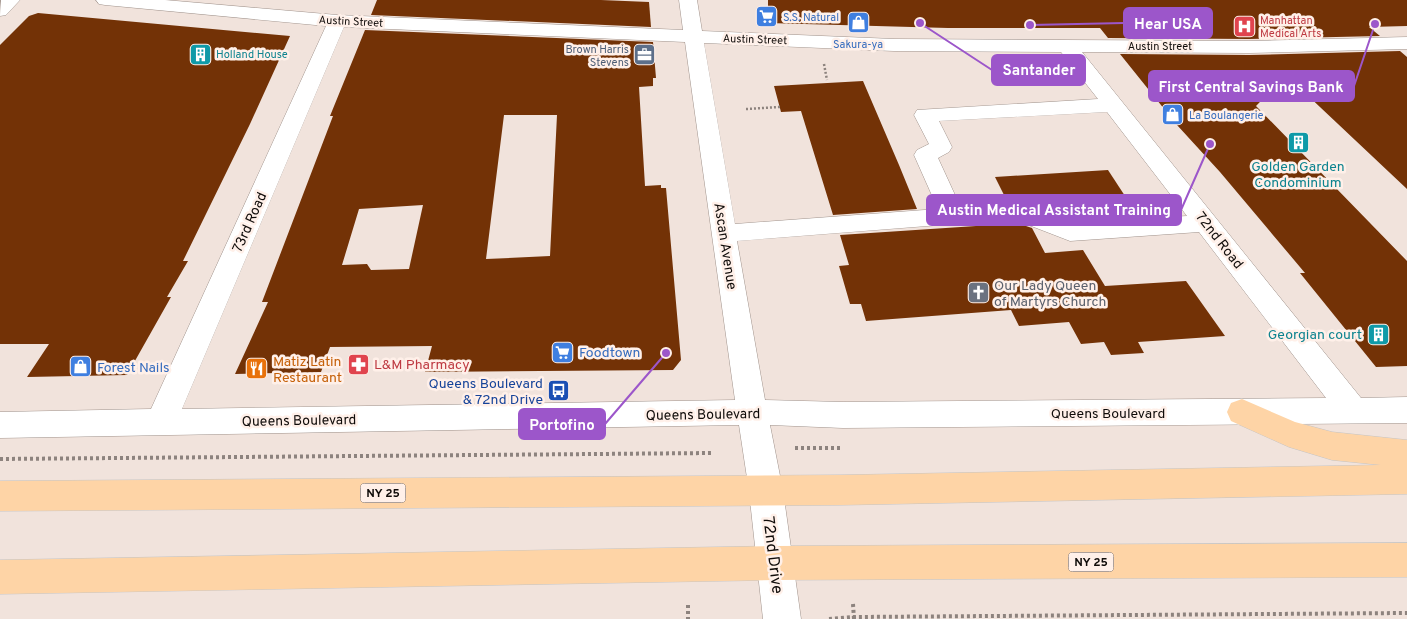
<svg xmlns="http://www.w3.org/2000/svg" width="1407" height="619" viewBox="0 0 1407 619" font-family="Overpass,sans-serif">
	<style>
		.building { fill: #733206; fill-rule: evenodd }
		.lines { fill: none; stroke-linecap: round; stroke-linejoin: round }
		.minor-casing { stroke: #a0938c; stroke-width: 1 }
		.major-casing { stroke: #c6c5c4; stroke-width: 1 }
		.path-far1 { stroke: #8d837e; stroke-width: 2.5; stroke-dasharray: 2 2; stroke-linecap: butt }
		.path { stroke: #8d837e; stroke-width: 4; stroke-dasharray: 3 3; stroke-linecap: butt }
		.minor { fill: #fff; fill-rule: evenodd }
		.major { fill: #fed4a6; fill-rule: evenodd }
		.labels { text-anchor: middle; stroke-width: 5; stroke-linejoin: round; paint-order: stroke }
		.far-shop-label { font-size: 11px; fill: #366cbe; stroke: #fff0e9; text-anchor: start }
		.far-health-label { font-size: 11px; fill: #be3a42; stroke: #fff0e9; text-anchor: start }
		.far-street-label { font-size: 11px; fill: #100c0a; stroke: #fff0e9 }
		.far-service-label { font-size: 11px; fill: #4e5e75; stroke: #fff0e9; text-anchor: end }
		.far-culture-label { font-size: 11px; fill: #0d838f; stroke: #fff0e9; text-anchor: start }
		.shield { fill: #fff0e9; stroke: #58504d; stroke-width: 1 }
		.shield-label { font-size: 12px; font-weight: bold; fill: #100c0a }
		.culture-label { font-size: 14px; fill: #0d838f; stroke: #fff0e9 }
		.street-label { font-size: 14px; fill: #100c0a; stroke: #fff0e9 }
		.worship-label { font-size: 14px; fill: #5b616d; stroke: #fff0e9; text-anchor: start }
		.shop-label { font-size: 14px; fill: #366cbe; stroke: #fff0e9; text-anchor: start }
		.food-label { font-size: 14px; fill: #c56008; stroke: #fff0e9; text-anchor: start }
		.health-label { font-size: 14px; fill: #be3a42; stroke: #fff0e9; text-anchor: start }
		.transit-label { font-size: 14px; fill: #164399; stroke: #fff0e9; text-anchor: end }
		.near-street-label { font-size: 16px; fill: #100c0a; stroke: #fff0e9 }
		.leader { fill: none; stroke: #9c56ca; stroke-width: 2 }
		.callout-dot { fill: #9c56ca; stroke: #fff0e9; stroke-width: 2 }
		.callout { fill: #9c56ca; stroke: #9c56ca; stroke-width: 2 }
		.callout-label { font-size: 15px; text-anchor: middle; font-weight: bold; fill: #fff }
	</style>
	<rect width="100%" height="100%" fill="#f1e3dc"/>
	<g class="building">
		<path d="M377,0h224l48,2 2,25 -280,-12z"/>
		<path d="M768,0h639v26l-38,1 11,9 -131,3 -141,-1 -8,-10h-152l-180,-5z"/>
		<path d="M38,13l252,23 -40,88 -67,137h5l-21,36h4l-44,78 -100,2 22,-33h-49v-299l29,-29z"/>
		<path d="M365,30l288,12 3,36h-3v8l-14,1 6,99 16,-1v3h5l15,172 -8,10 -248,2 7,-26 -102,1 -9,25 -86,2 33,-72h-6l71,-186h-3zM504,115h53l-7,141 -64,3zM423,205l-14,64 -38,1 -4,-6 -25,1 17,-56z"/>
		<path d="M1400,51l7,6v132l-121,-114 -30,31 151,155v105l-31,1 -76,-94h5l-85,-101 -43,-47 -57,-71 129,1z"/>
		<path d="M863,81l36,84 18,44 -84,6 -32,-104 -20,1 -7,-26z"/>
		<path d="M1108,170l17,26 -117,7 -13,-26z"/>
		<path d="M976,226h50l6,2 13,25 38,-3 22,36 81,-5 39,55 -87,6 6,11 -33,2 -7,-13 -23,2 -12,-22 -50,4 -8,-16 -145,11 -5,-17h-11l-11,-38 10,-1 -9,-30z"/>
	</g>
	<g class="lines">
		<defs>
			<g id="minor">
				<path d="M1,0h19l-14,15 -6,1z"/>
				<path d="M96,0h69l172,15 346,15 -4,-30h18l5,31 192,8 355,2 158,-4v12l-158,4 -167,-1 279,346 46,-1v26l-564,5 -73,-3 13,66 18,128h-38l-14,-128 -10,-66 -739,13v-26l151,-3 175,-383 -221,-21 -6,-1zM344,27l341,15 50,358 -553,9zM704,43l190,8 167,1 37,47 -181,11 -3,5 15,29 -12,6 -3,5 24,54 -203,15zM1107,112l80,104 -115,7 -43,-15h-68l-23,-50 11,-6 3,-5 -13,-26zM953,224h73l44,17 129,-9 127,166 -483,4 -78,-2 -28,-159z"/>
			</g>
			<g id="major">
				<path d="M1242,399l53,23 37,10 75,8v54l-566,11 -841,6v-30l841,-6 540,-10 -49,-5 -43,-13 -58,-26 -4,-9 4,-9z"/>
				<path d="M1407,543v34l-632,3 -775,14v-34l775,-14z"/>
			</g>
		</defs>
		<use href="#minor" class="minor-casing"/>
		<use href="#major" class="major-casing"/>
		<g class="path-far1">
			<path d="M824,64l3,16"/>
			<path d="M746,109l34,-2"/>
		</g>
		<g class="path">
			<path d="M795,448h46"/>
			<path d="M0,459l713,-6"/>
			<path d="M853,604l1,15"/>
			<path d="M688,605v14"/>
			<path d="M829,619l25,-2 553,-4"/>
		</g>
		<use href="#minor" class="minor"/>
		<use href="#major" class="major"/>
	</g>
	<defs>
		<symbol id="supermarket-square" viewBox="-11 -11 22 22"><rect x="-9" y="-9" width="18" height="18" rx="4" fill="#3f7fe0" stroke="#fff0e9"/><path d="M-6-5.5h2.5l.6 2H6L4.5 2H-2.5L-4.4-4H-6ZM-1.5 3.2a1.3 1.3 0 1 0 .1 0ZM3 3.2a1.3 1.3 0 1 0 .1 0Z" fill="#fff"/></symbol>
		<symbol id="shop-square" viewBox="-11 -11 22 22"><rect x="-9" y="-9" width="18" height="18" rx="4" fill="#3f7fe0" stroke="#fff0e9"/><path d="M-5-2.5h2.3a2.7 3.5 0 0 1 5.4 0H5L5.5 6h-11ZM-1.5-2.5h3a1.5 2.3 0 0 0-3 0Z" fill="#fff"/></symbol>
		<symbol id="hospital-square" viewBox="-11 -11 22 22"><rect x="-9" y="-9" width="18" height="18" rx="4" fill="#e0444e" stroke="#fff0e9"/><path d="M-5-5h3v3.5h4V-5h3V5h-3V1.5h-4V5h-3Z" fill="#fff"/></symbol>
		<symbol id="building-square" viewBox="-11 -11 22 22"><rect x="-9" y="-9" width="18" height="18" rx="4" fill="#0f9aa8" stroke="#fff0e9"/><path d="M-4-6H4V6H1V3H-1V6H-4ZM-2.5-4.3h1.7v1.8h-1.7ZM.8-4.3h1.7v1.8H.8ZM-2.5-1h1.7V.8h-1.7ZM.8-1h1.7V.8H.8Z" fill="#fff"/></symbol>
		<symbol id="office-square" viewBox="-11 -11 22 22"><rect x="-9" y="-9" width="18" height="18" rx="4" fill="#5c6f8a" stroke="#fff0e9"/><path d="M-6-3h4V-5.5h4V-3h4V5H-6ZM-1-4.5V-3h2v-1.5ZM-6 0V1H6V0Z" fill="#fff"/></symbol>
		<symbol id="church-square" viewBox="-11 -11 22 22"><rect x="-9" y="-9" width="18" height="18" rx="4" fill="#6b7280" stroke="#fff0e9"/><path d="M-1.2-6h2.4v3.5h3.3v2.4h-3.3V6h-2.4V-.1h-3.3v-2.4h3.3Z" fill="#fff"/></symbol>
		<symbol id="pharmacy-square" viewBox="-11 -11 22 22"><rect x="-9" y="-9" width="18" height="18" rx="4" fill="#e0444e" stroke="#fff0e9"/><path d="M-2-6h4v4h4v4h-4v4h-4v-4h-4v-4h4Z" fill="#fff"/></symbol>
		<symbol id="restaurant-square" viewBox="-11 -11 22 22"><rect x="-9" y="-9" width="18" height="18" rx="4" fill="#e8710a" stroke="#fff0e9"/><path d="M-5-6h1v4h1v-4h1v4h1v-4h1v5L-1.5 .5V6h-2V.5L-5-1ZM5-6V6H3V1.5H1.5Q1.5-4 5-6Z" fill="#fff"/></symbol>
		<symbol id="bus-square" viewBox="-11 -11 22 22"><rect x="-9" y="-9" width="18" height="18" rx="4" fill="#1a4fb4" stroke="#fff0e9"/><path d="M-5-6H5V4H4V6H2V4H-2V6H-4V4H-5ZM-3.5-4V0h7V-4ZM-3.5 1.2v1.5H-2V1.2ZM2 1.2v1.5H3.5V1.2Z" fill="#fff"/></symbol>
	</defs>
	<g fill-rule="evenodd">
		<use href="#supermarket-square" x="754" y="4" width="25" height="25"/>
		<use href="#shop-square" x="846" y="10" width="25" height="25"/>
		<use href="#hospital-square" x="1232" y="14" width="25" height="25"/>
		<use href="#building-square" x="188" y="42" width="25" height="25"/>
		<use href="#office-square" x="632" y="42" width="25" height="25"/>
		<use href="#shop-square" x="1160" y="102" width="25" height="25"/>
		<use href="#building-square" x="1286" y="130" width="25" height="25"/>
		<use href="#church-square" x="966" y="280" width="25" height="25"/>
		<use href="#building-square" x="1366" y="322" width="25" height="25"/>
		<use href="#supermarket-square" x="550" y="340" width="25" height="25"/>
		<use href="#pharmacy-square" x="346" y="352" width="25" height="25"/>
		<use href="#shop-square" x="68" y="354" width="25" height="25"/>
		<use href="#restaurant-square" x="244" y="356" width="25" height="25"/>
		<use href="#bus-square" x="546" y="378" width="25" height="25"/>
	</g>
	<g class="labels">
		<g class="far-shop-label">
			<text x="783" y="21">S.S. Natural</text>
			<text x="858" y="48" text-anchor="middle">Sakura-ya</text>
			<text x="1189" y="119">La Boulangerie</text>
		</g>
		<g class="far-health-label">
			<text x="1260" y="24">Manhattan<tspan x="1260" dy="13">Medical Arts</tspan></text>
		</g>
		<g class="far-street-label">
			<text transform="translate(351 21) rotate(3)" y="4">Austin Street</text>
			<text transform="translate(755 39) rotate(2)" y="4">Austin Street</text>
			<text x="1160" y="50">Austin Street</text>
		</g>
		<g class="far-service-label">
			<text x="629" y="53">Brown Harris<tspan x="629" dy="13">Stevens</tspan></text>
		</g>
		<g class="far-culture-label">
			<text x="216" y="58">Holland House</text>
		</g>
		<g class="shield">
			<rect x="360.5" y="483.5" width="45" height="19" rx="4"/>
			<rect x="1068.5" y="552.5" width="45" height="19" rx="4"/>
		</g>
		<g class="shield-label">
			<text x="383" y="497">NY 25</text>
			<text x="1091" y="566">NY 25</text>
		</g>
		<g class="culture-label">
			<text x="1298" y="171">Golden Garden<tspan x="1298" dy="16">Condominium</tspan></text>
			<text x="1362" y="339" text-anchor="end">Georgian court</text>
		</g>
		<g class="street-label">
			<text transform="translate(249 222) rotate(-66)" y="5">73rd Road</text>
			<text transform="translate(1220 240) rotate(52)" y="5">72nd Road</text>
			<text transform="translate(726 246) rotate(81)" y="5">Ascan Avenue</text>
			<text x="1108" y="418">Queens Boulevard</text>
			<text transform="translate(703 414) rotate(-1)" y="5">Queens Boulevard</text>
			<text transform="translate(299 420) rotate(-1)" y="5">Queens Boulevard</text>
		</g>
		<g class="worship-label">
			<text x="994" y="290">Our Lady Queen<tspan x="994" dy="16">of Martyrs Church</tspan></text>
		</g>
		<g class="shop-label">
			<text x="579" y="357">Foodtown</text>
			<text x="97" y="372">Forest Nails</text>
		</g>
		<g class="food-label">
			<text x="273" y="366">Matiz Latin<tspan x="273" dy="16">Restaurant</tspan></text>
		</g>
		<g class="health-label">
			<text x="374" y="369">L&amp;M Pharmacy</text>
		</g>
		<g class="transit-label">
			<text x="543" y="388">Queens Boulevard<tspan x="543" dy="16">&amp; 72nd Drive</tspan></text>
		</g>
		<g class="near-street-label">
			<text transform="translate(774 555) rotate(83)" y="6">72nd Drive</text>
		</g>
	</g>
	<path class="leader" d="M1030 25L1124 23M920 23L992 70M1375 24L1354 86M1210 144L1181 210M666 353L605 424"/>
	<g class="callout-dot">
		<circle cx="1030" cy="25" r="5"/>
		<circle cx="920" cy="23" r="5"/>
		<circle cx="1375" cy="24" r="5"/>
		<circle cx="1210" cy="144" r="5"/>
		<circle cx="666" cy="353" r="5"/>
	</g>
	<g class="callout">
		<rect x="1124" y="8" width="88" height="30" rx="5"/>
		<rect x="992" y="55" width="93" height="30" rx="5"/>
		<rect x="1149" y="71" width="205" height="30" rx="5"/>
		<rect x="927" y="195" width="254" height="30" rx="5"/>
		<rect x="519" y="409" width="86" height="30" rx="5"/>
	</g>
	<g class="callout-label">
		<text x="1168" y="29">Hear USA</text>
		<text x="1039" y="75">Santander</text>
		<text x="1251" y="92">First Central Savings Bank</text>
		<text x="1054" y="215">Austin Medical Assistant Training</text>
		<text x="562" y="430">Portofino</text>
	</g>
</svg>
